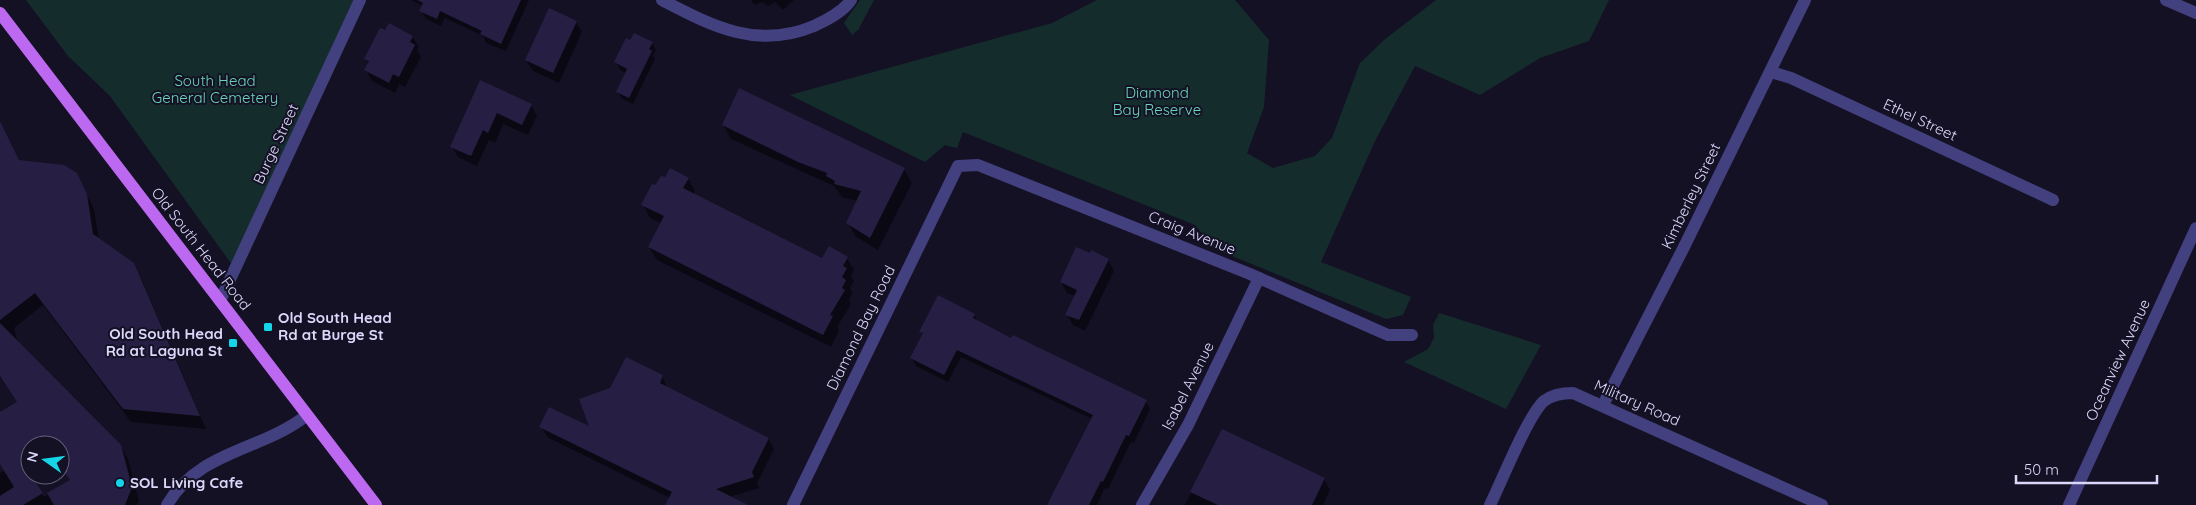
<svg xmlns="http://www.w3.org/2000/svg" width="2196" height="505" viewBox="0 0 2196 505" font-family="Quicksand,sans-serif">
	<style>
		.green { fill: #142d2c }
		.shadow { fill: #0007; fill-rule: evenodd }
		.building { fill: #261f43 }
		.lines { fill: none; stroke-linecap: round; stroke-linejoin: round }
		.minor { stroke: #42407e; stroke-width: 12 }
		.tertiary { stroke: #42407e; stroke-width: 12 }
		.primary { stroke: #bd68f1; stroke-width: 12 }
		.poi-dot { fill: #15d5e9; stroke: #141124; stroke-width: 2 }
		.labels { text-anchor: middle; stroke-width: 4; stroke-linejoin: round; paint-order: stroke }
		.park-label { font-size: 15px; fill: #69d5ba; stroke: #141124 }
		.street-label { font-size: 15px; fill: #dbd7fb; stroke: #141124 }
		.poi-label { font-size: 15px; font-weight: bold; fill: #dbd7fb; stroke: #141124; text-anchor: start }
	</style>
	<rect width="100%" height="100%" fill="#141124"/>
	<g class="green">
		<path d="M26,0h328l-121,266 -123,-170 -42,-40z"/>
		<path d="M860,0h14l-16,30 -6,5 -8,-12z"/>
		<path d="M1097,0h138l34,40 -5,67 -17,46 26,15 42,-12 17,-18 28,-75 24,-23 52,-40h173l-20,41 -49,17 -60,37 -65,-29 -40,75 -54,121 90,35 -8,18 -17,4 -171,-70 -20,-24 -232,-93 -6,16 -12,-3 -20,17 -135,-67 262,-72z"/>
		<path d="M1439,313l102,32 -35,64 -102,-47 24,-13 6,-11 -1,-13z"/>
	</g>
	<g class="shadow">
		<path d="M411,0h118l-23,51 -20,-8 -3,-7 -38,-18 -4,8 -15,-7 -5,-8 2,-5z"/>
		<path d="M751,0h43l-11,10 -8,-8 -7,4 -6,-4 -7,3z"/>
		<path d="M576,22l6,10 -23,51 -26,-12 -7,-11z"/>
		<path d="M386,32l26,4 7,11 -2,3 4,7 -16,30 -6,-3 -4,9 -23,-12 -6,-11 3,-6 -3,-5z"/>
		<path d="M652,43l4,7 -3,6 2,3 -22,45 -11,-5 -5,-8 9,-18 -6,-3 -4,-8z"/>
		<path d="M481,82l50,23 6,11 -9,19 -25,-11 -8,19 -6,-3 -12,26 -19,-9 -6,-10z"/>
		<path d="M0,121l20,41 57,12 17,35 5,30 34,25 8,14 65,151 -75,-7 -88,-117 -29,23 4,15 102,102 8,14 11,41 -2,5h-137v-32l9,-5 -9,-8v-47l18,-10 -18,-26zM30,445h30v23l2,-1 9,14 -27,16 -9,-14 14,-8h-19z"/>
		<path d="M723,125l181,44 8,14 -34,67 -22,-13 -8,-14 10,-22 -15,-3 -9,-12 -103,-47z"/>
		<path d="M688,178l7,13 -2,4 129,65 25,-2 7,12 -3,6 3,5 -4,7 2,5 -3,7 2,4 -14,23 2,3 -8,17 -174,-87 -8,-13 12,-24 -11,-5 -7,-13z"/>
		<path d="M1108,260l6,11 -29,60 -12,-6 -6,-10 8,-19 -8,-3 -6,-11z"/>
		<path d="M974,315l4,7 34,17 134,62 4,8 -16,34 -3,-1 -23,47 -3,-1 -8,17h-48l43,-86 -131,-62 -13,25 -32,-16 -4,-8 11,-23 -2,-3z"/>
		<path d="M662,376l6,13 100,49 6,11 -17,34 2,5 -30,9 12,8h-75l4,-7 -123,-61 -6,-11 50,3z"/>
		<path d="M1203,469l121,10 6,11 -7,15h-138z"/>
	</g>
	<g class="building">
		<path d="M417,0h104l-20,44 -21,-10 2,-3 -42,-20 -3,8 -18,-8 4,-8z"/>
		<path d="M549,8l28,13 -24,52 -28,-13z"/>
		<path d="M389,23l24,13 -3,6 5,3 -16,32 -6,-3 -4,9 -25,-13 5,-9 -5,-2 16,-31 5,2z"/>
		<path d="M634,33l19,9 -4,7 3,2 -23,47 -13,-6 11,-23 -13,-7 12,-24 4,2z"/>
		<path d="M480,80l52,24 -10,21 -25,-12 -9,20 -5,-3 -12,26 -21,-9z"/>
		<path d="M739,88l166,80 -35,70 -24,-15 15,-32 -27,-7 1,-3 -9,-5 1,-3 -29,-11 -76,-37z"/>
		<path d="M0,121l19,39 45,5 13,8 10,21 6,40 41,29 66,153 -77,-7 -88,-116 -35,27z"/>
		<path d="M670,168l19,10 -6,10 139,70 7,-12 19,11 -5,9 4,2 -5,9 4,3 -4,8 3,2 -15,25 3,1 -10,19 -175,-88 16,-31 -23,-11 11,-21 3,1 6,-9 4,1z"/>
		<path d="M1076,247l14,6 1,-3 18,9 -30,61 -14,-5 12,-25 -17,-8z"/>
		<path d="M938,295l37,19 -2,4 38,20 2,-3 134,65 -18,36 -3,-1 -23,47 -2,-1 -12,24h-42l46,-90 -136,-65 -13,25 -34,-17 13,-25 -4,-1z"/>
		<path d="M0,323l121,122 11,42 -7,18h-71l-7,-12 23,-13 -10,-15v-20h-30v30l13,18 -20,12h-23v-9l14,-9 -14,-23v-52l17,-10 -17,-26z"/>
		<path d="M626,357l37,18 -3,8 109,55 -17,34 2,5 -38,12 32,16h-83l7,-13 -133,-65 10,-20 40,19 -10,-27 31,-11z"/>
		<path d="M1222,429l103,49 -13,27h-94l-28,-13z"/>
	</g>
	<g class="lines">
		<g class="minor">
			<path d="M662,0c50,26 95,50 152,26 13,-6 29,-14 37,-26"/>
			<path d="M2166,0l30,13"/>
			<path d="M1771,72l20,6 262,122"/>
			<path d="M220,301l140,-301"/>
			<path d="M1603,405l81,-158 121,-247"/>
			<path d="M167,505c32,-55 95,-54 140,-90"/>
			<path d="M793,505l165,-339 20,-1 272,109 138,61h24"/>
			<path d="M1142,505l46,-80 71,-147"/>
			<path d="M2069,505l127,-277"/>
		</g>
		<path class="tertiary" d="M1490,505c11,-22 38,-90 54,-104 9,-7 19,-8 29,-8l249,112"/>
		<path class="primary" d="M0,13l376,492"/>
	</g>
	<g class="poi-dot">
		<rect x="263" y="322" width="10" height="10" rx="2.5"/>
		<rect x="228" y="338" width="10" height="10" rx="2.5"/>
		<circle cx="120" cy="483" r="5"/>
	</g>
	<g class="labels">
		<g class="park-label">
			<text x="215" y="86">South Head<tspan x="215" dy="17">General Cemetery</tspan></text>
			<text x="1157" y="98">Diamond<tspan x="1157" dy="17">Bay Reserve</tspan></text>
		</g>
		<g class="street-label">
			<text transform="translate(1920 120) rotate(25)" y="5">Ethel Street</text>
			<text transform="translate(276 144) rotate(-65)" y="5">Burge Street</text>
			<text transform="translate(1691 196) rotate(-64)" y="5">Kimberley Street</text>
			<text transform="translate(1192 233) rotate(22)" y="5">Craig Avenue</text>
			<text transform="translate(201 249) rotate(52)" y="5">Old South Head Road</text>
			<text transform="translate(861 328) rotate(-64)" y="5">Diamond Bay Road</text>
			<text transform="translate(2118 360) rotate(-65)" y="5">Oceanview Avenue</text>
			<text transform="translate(1188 386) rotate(-63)" y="5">Isabel Avenue</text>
			<text transform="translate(1637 403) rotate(24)" y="5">Military Road</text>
		</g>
		<g class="poi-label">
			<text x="278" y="323">Old South Head<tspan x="278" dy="17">Rd at Burge St</tspan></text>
			<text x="223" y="339" text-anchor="end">Old South Head<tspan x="223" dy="17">Rd at Laguna St</tspan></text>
			<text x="130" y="488">SOL Living Cafe</text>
		</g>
	</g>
	<g transform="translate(45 460) rotate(284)"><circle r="24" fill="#141124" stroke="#64607a"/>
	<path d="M0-4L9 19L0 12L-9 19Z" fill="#15d5e9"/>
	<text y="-8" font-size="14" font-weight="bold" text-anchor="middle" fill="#dbd7fb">N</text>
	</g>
	<path d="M2016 475v8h141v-8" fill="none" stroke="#dbd7fb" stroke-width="2.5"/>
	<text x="2024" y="475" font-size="15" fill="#dbd7fb" stroke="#141124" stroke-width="4" paint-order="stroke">50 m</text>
</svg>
